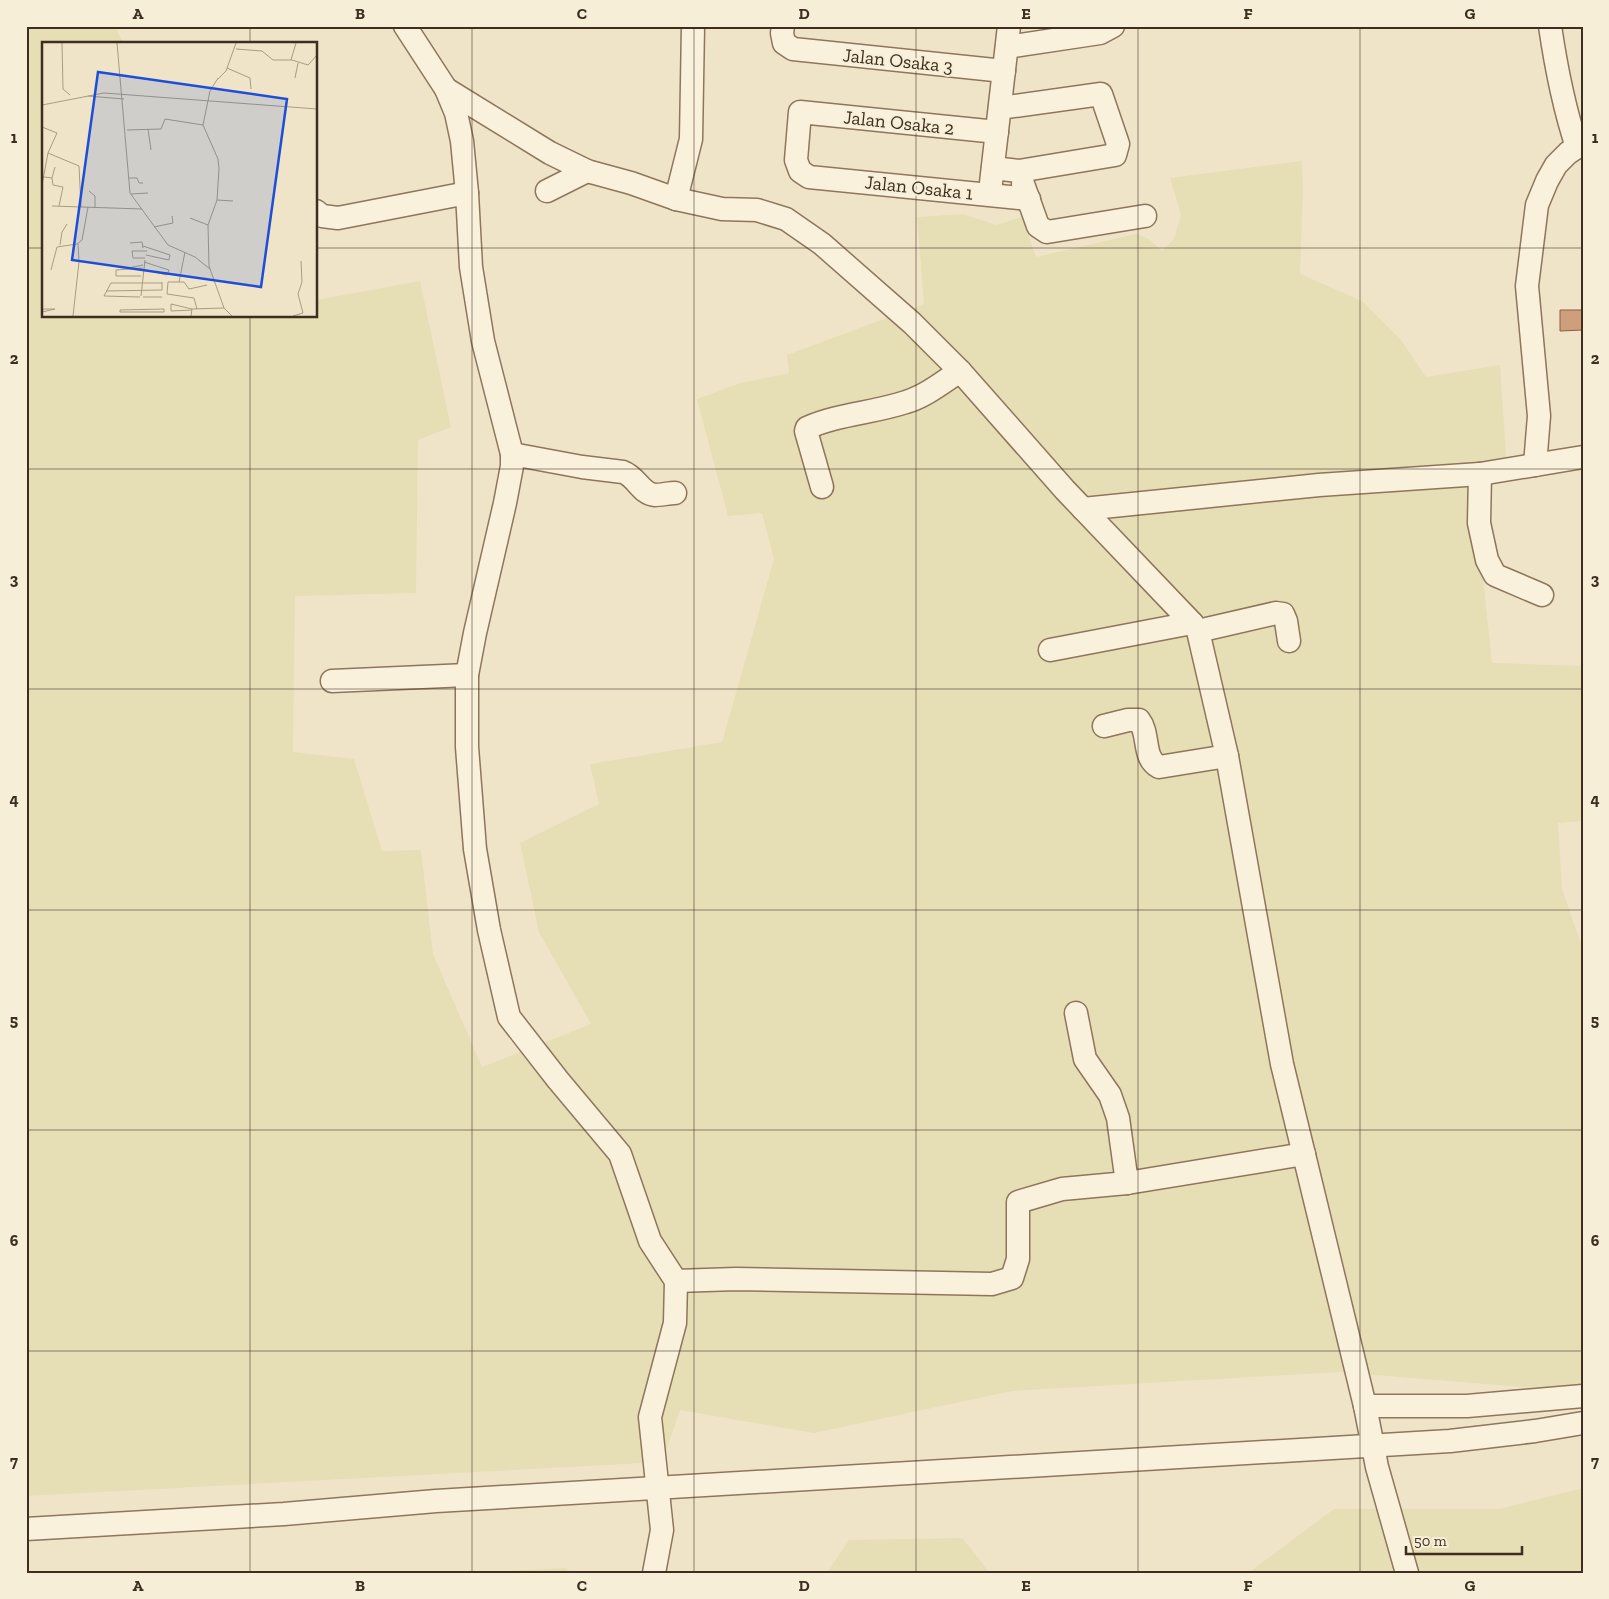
<svg xmlns="http://www.w3.org/2000/svg" width="1609" height="1599" viewBox="0 0 1609 1599" font-family="'Zilla Slab',serif">
	<style>
		.farmland { fill: #e6deb5 }
		.building { fill: #cf9f7d; stroke: #8d5f41 }
		.lines { fill: none; stroke-linecap: round; stroke-linejoin: round }
		.minor-casing { stroke: #8d765c; stroke-width: 25 }
		.minor { stroke: #faf1dc; stroke-width: 22 }
		.grid { fill: none; stroke: #3d2e20; stroke-width: 1; stroke-opacity: 0.55 }
		.labels { text-anchor: middle; stroke-width: 4; stroke-linejoin: round; paint-order: stroke }
		.street-label { font-size: 19px; fill: #3d2e20; stroke: #f7eed8 }
		.inset-road { fill: none; stroke: #a89b85; stroke-width: 1 }
		.view { fill: #1d4ed8; fill-opacity: 0.15; stroke: #1d4ed8; stroke-width: 2.5 }
		.inset-edge { fill: none; stroke: #3d2e20; stroke-width: 2.5 }
		.neatline { fill: none; stroke: #3d2e20; stroke-width: 2 }
		.grid-label { font-size: 16px; text-anchor: middle; font-weight: bold; fill: #3d2e20 }
	</style>
	<rect width="100%" height="100%" fill="#f0e4c8"/>
	<g class="farmland">
		<path d="M26,26h89l9,18h-80v272h272v-16l104,-19 31,146 -33,13 -2,153 -121,3 -2,156 61,7 28,92 39,-1 12,104 49,113 109,-43 -52,-92 -19,-89 79,-39 -9,-40 132,-22 52,-183 -12,-46 -34,3 -31,-117 44,-16 48,-10 -2,-18 137,-51 -7,-87 46,-3 33,11 26,-8 14,40 100,-23 13,5 13,12 12,-12 7,-24 -11,-37 132,-17 1,27 -3,86 62,27 39,39 25,37 74,-12 7,105 -35,2 20,191 91,3v155l-25,2 4,66 21,60v443l-245,-20 -326,19 -198,42 -134,-23 -18,52 -636,34z"/>
		<path d="M1583,1488v85h-335l86,-64h165z"/>
		<path d="M962,1538l28,35h-163l22,-33z"/>
		<path d="M566,1568l6,5h-105z"/>
	</g>
	<path class="building" d="M1560,310h23v20l-23,1z"/>
	<g class="lines">
		<defs>
			<g id="minor">
				<path d="M405,26l41,63 10,24 6,28 5,52 4,74 12,74 29,113v12l-7,37 -30,130 -8,42v72l8,102 14,81 20,87 49,63 62,74 30,87 26,40 -1,42 -25,94 12,113 -8,43"/>
				<path d="M783,26l-1,7 2,10 9,6 211,22"/>
				<path d="M1550,26c6,41 14,82 27,121"/>
				<path d="M1007,47l93,-14 13,-7"/>
				<path d="M446,89l104,64 37,18 44,12 45,16 46,10 35,1 29,9 36,25 90,79 48,48 105,119 127,133 6,8 29,125 55,308 83,342 12,61 30,106"/>
				<path d="M997,132l-197,-20 -4,48 4,11 9,6 220,22"/>
				<path d="M993,168l26,3 96,-16 3,-11 -17,-50 -101,14"/>
				<path d="M991,183l18,-157"/>
				<path d="M1023,184l15,42 9,6 98,-16"/>
				<path d="M547,191l40,-20"/>
				<path d="M676,199l15,-60 2,-113"/>
				<path d="M316,211l6,5 16,2 129,-25"/>
				<path d="M512,454l70,13 41,5c14,5 18,22 32,23 6,0 14,-2 20,-2"/>
				<path d="M1535,465l4,-49 -12,-130 10,-81 10,-24 9,-16 12,-12 15,-10"/>
				<path d="M1480,474l-1,49 8,37 8,15 47,20"/>
				<path d="M822,487l-16,-56 1,-3c31,-14 66,-15 99,-26 20,-6 37,-20 54,-31"/>
				<path d="M1083,509l236,-24 161,-11 103,-17"/>
				<path d="M1198,631l78,-18 7,1 3,7 3,20"/>
				<path d="M1050,650l142,-27"/>
				<path d="M332,681l135,-6"/>
				<path d="M1104,726l24,-6h11c11,14 3,38 20,47l68,-11"/>
				<path d="M1076,1013l9,46 25,36 8,23 9,65"/>
				<path d="M676,1281l60,-2 256,5 20,-6 6,-19v-57l44,-13 65,-6 177,-29"/>
				<path d="M1365,1406h102l116,-10"/>
				<path d="M26,1529l258,-15 152,-13 1014,-60 85,-10 48,-8"/>
			</g>
		</defs>
		<use href="#minor" class="minor-casing"/>
		<use href="#minor" class="minor"/>
	</g>
	<path class="grid" d="M250,26v18M472,26v1547M694,26v1547M916,26v1547M1138,26v1547M1360,26v1547M26,248h18M316,248h1267M250,316v1257M26,469h1557M26,689h1557M26,910h1557M26,1130h1557M26,1351h1557"/>
	<g class="labels">
		<g class="street-label">
			<text transform="translate(898 60) rotate(6)" y="7">Jalan Osaka 3</text>
			<text transform="translate(899 122) rotate(6)" y="7">Jalan Osaka 2</text>
			<text transform="translate(919 187) rotate(6)" y="7">Jalan Osaka 1</text>
		</g>
	</g>
	<g transform="translate(42 42)">
		<rect width="275" height="275" fill="#f0e4c8"/>
		<path class="inset-road" d="M20,1l1,46 7,6M75,1l13,150 38,52 27,12 15,12M194,7l26,2 11,9h19l16,5 9,-10M249,18l5,-17M185,26l23,10 1,11M176,36l-8,13 -7,34 15,34 1,10 -2,31 -9,25 1,41 15,42 8,8M253,36l3,-15M176,37l8,-8 10,-28M46,54l36,3M0,63l62,-12 213,16M0,85l15,6 -9,20M106,87l3,21M85,88l34,-1 4,-10 38,6M2,135l8,1 3,-11M10,136l1,7 10,2 -4,19M87,136h8l2,5h4M0,143l6,-32 31,13 2,41M47,149l6,5v11M89,152l17,-1M175,158l16,1M10,164l90,3M148,176l18,7M112,185l19,-4 -1,-7M88,201l12,-1 1,6M18,203l2,-13 5,-8M101,204l27,9 -1,5 -23,-5M103,216h-12l-1,-7h15M86,226l15,-3M100,227l25,6 2,-5 -25,-8M9,228l6,-23 20,-3 5,-4 6,-33M99,234h-25v-6l26,-2M137,240l6,-30M64,249l56,-1v-8M99,254l4,-36M98,255l-36,-1 7,-13h51M101,255h19M0,267h13l-13,3M122,267v3h-44v-2zM155,267l-3,-11 -27,-4 1,-12h16l5,7 18,-4M150,268l-21,1v-7l21,5M31,274l6,-54 -1,-18M149,274l1,-7 32,-1M251,274l10,-3 -5,-19 4,-12 -1,-21"/>
		<path class="view" d="M56,30l189,27 -26,188 -189,-27z"/>
		<rect width="275" height="275" class="inset-edge"/>
	</g>
	<rect width="1609" height="1599" fill="none" stroke="#f7eed8" stroke-width="55"/>
	<path d="M1406 1546v8h116v-8" fill="none" stroke="#3d2e20" stroke-width="2.5"/>
	<text x="1414" y="1546" font-size="15" fill="#3d2e20" stroke="#f7eed8" stroke-width="4" paint-order="stroke">50 m</text>
	<rect x="28" y="28" width="1554" height="1544" class="neatline"/>
	<g class="grid-label">
		<text x="138" y="19">A</text>
		<text x="360" y="19">B</text>
		<text x="582" y="19">C</text>
		<text x="804" y="19">D</text>
		<text x="1026" y="19">E</text>
		<text x="1248" y="19">F</text>
		<text x="1470" y="19">G</text>
		<text x="14" y="143">1</text>
		<text x="1595" y="143">1</text>
		<text x="14" y="364">2</text>
		<text x="1595" y="364">2</text>
		<text x="14" y="585">3</text>
		<text x="1595" y="585">3</text>
		<text x="14" y="805">4</text>
		<text x="1595" y="805">4</text>
		<text x="14" y="1026">5</text>
		<text x="1595" y="1026">5</text>
		<text x="14" y="1246">6</text>
		<text x="1595" y="1246">6</text>
		<text x="14" y="1467">7</text>
		<text x="1595" y="1467">7</text>
		<text x="138" y="1591">A</text>
		<text x="360" y="1591">B</text>
		<text x="582" y="1591">C</text>
		<text x="804" y="1591">D</text>
		<text x="1026" y="1591">E</text>
		<text x="1248" y="1591">F</text>
		<text x="1470" y="1591">G</text>
	</g>
</svg>
